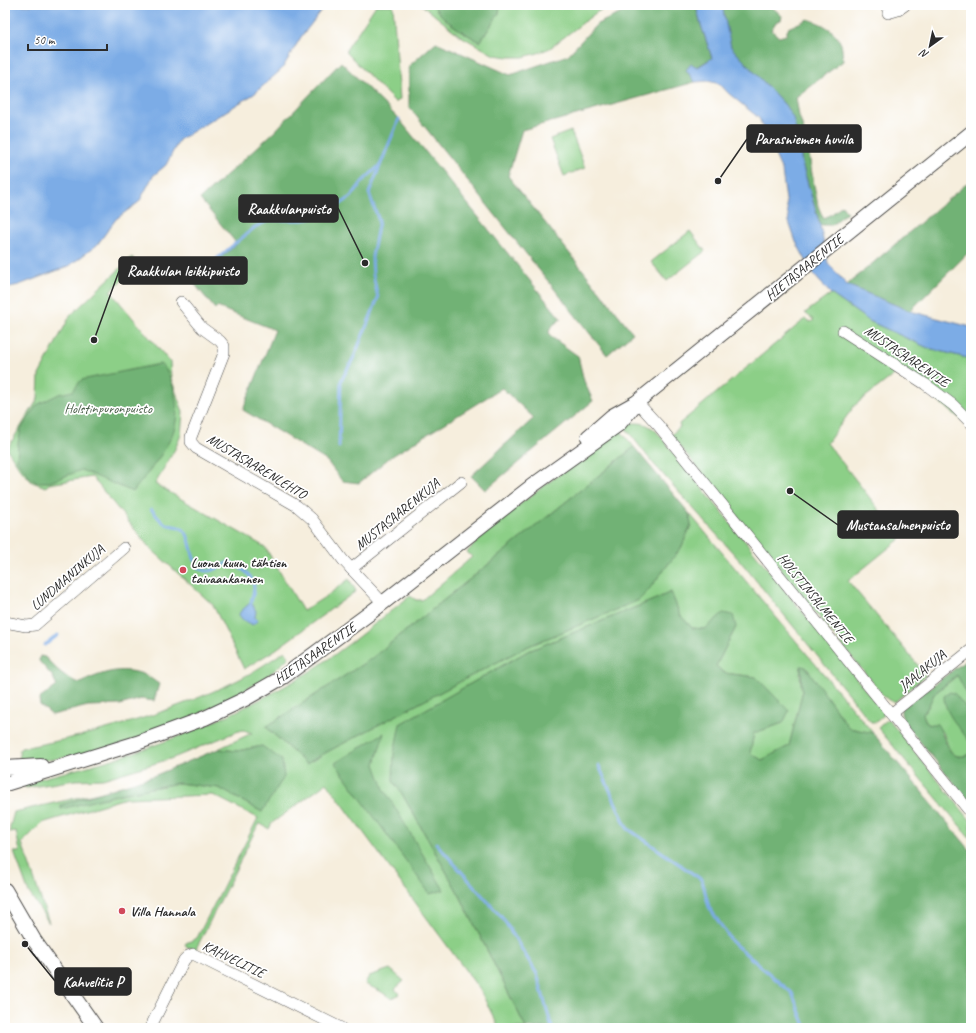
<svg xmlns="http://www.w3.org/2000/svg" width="976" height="1033" viewBox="0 0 976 1033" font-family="Caveat,sans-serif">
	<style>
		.green { fill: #8ccf87; stroke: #5c7d59 }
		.forest { fill: #71b274; stroke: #4e6e50 }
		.water { fill: #7cace6; stroke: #546c88 }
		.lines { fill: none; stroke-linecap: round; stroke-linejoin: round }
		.stream { stroke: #7cace6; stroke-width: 3 }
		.minor-casing { stroke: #494846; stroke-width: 12 }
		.tertiary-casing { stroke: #494846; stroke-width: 16 }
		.minor { stroke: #fff; stroke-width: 11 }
		.tertiary { stroke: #fff; stroke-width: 14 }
		.poi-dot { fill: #d1495b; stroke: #fff; stroke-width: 1.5 }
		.labels { text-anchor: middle; stroke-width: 3.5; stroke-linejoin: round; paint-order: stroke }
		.street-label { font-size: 14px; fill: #2b2b2b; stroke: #fff }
		.park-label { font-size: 14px; fill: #485c47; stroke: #fff }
		.poi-label { font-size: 14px; font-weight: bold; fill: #2b2b2b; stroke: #fff; text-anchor: start }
		.leader { fill: none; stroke: #2b2b2b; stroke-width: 1.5 }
		.callout-dot { fill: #2b2b2b; stroke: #fff; stroke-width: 1.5 }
		.callout { fill: #2b2b2b; stroke: #2b2b2b; stroke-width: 1.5 }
		.callout-label { font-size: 15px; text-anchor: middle; font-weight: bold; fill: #fff }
	</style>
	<rect width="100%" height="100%" fill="#fff"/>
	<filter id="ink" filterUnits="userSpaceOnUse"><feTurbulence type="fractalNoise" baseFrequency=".025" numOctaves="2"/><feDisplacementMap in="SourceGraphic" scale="8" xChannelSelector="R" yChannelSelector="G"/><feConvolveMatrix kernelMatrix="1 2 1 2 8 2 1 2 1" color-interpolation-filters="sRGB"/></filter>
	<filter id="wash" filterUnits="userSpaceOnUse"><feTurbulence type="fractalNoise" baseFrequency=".012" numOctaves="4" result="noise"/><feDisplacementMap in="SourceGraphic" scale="16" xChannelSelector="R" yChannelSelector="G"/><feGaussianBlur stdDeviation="0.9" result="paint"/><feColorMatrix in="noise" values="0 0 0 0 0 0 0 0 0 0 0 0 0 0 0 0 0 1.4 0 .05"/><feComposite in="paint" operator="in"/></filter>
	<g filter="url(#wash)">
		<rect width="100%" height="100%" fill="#f6eedd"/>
		<g class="green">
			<path d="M376,5h17l7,94 -3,3h-2l-48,-49 -1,-3z"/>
			<path d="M422,5h11c11,17 30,27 47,37l19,-29 1,-8h111l-14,7 -47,36 -12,5 -15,4h-14l-15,-2 -35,-20z"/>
			<path d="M571,131l14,37 -21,8 -14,-37z"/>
			<path d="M690,231l15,20 -38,30 -16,-19z"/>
			<path d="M132,257l7,8 -29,26 60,71 1,16 12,34 -2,23 -6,14 -20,35 110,63 38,64 25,-16 21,-16 7,12 -81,59 -31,19 -31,-64 -64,-58 -57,-70 -43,7 -3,3 -14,-5 -12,-13 -13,-20 31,-50 1,-24 31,-59z"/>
			<path d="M831,294l38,27 59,27 43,11v68l-72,-56 -44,34 -28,38 74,95 -53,43 78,94 -30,26c-6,2 -10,-3 -15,-8l-210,-258 9,-8 -1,-3 126,-105 6,3 3,-2 -9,-7z"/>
			<path d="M628,423c13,0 17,-1 28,8l229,283 -9,8h-5l-130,-160 -89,-100 -28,-36z"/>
			<path d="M619,429l15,18 -262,211 -106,69 40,37 21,-12 197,-104 115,-48 8,-9 34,-43 10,-22 -2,-13 184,220 -24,-5 -43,-60 -5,-1 -1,7 2,20 -13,52 -27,14 -12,-7 4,-20 29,-10 -27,-46 -32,-4 -8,-7 20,-39 -13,-13 -18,15 -13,-1 -12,-13 -9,-23 -15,7 -130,53 -126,72 -7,57 8,11 59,104 66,132h-27l-19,-38 -153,-207 -55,40 -3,6 -10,-6 -63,126 -9,-2 -2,-3 1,-1 11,-5 61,-120 -45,-23 -87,3 -84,25 -20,20 27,80 -21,-32 -14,-39h6l-4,-21 -6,1v-5l4,-15 89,-20 -42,13 117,-22 41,5 43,24v-66l-25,5 -19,-2 34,-16 -9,-3 -7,2 -63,26 -70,21 -28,1 -49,8 -3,-3 4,-3c38,-10 77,-19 114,-32 50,-17 100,-39 146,-65 43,-23 84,-59 123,-89l6,4h6l50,-43 -5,-5 19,-20v-2z"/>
			<path d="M285,651l4,6c-17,18 -38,30 -60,42 -61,33 -139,61 -209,63l-1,-11 2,-3c75,-13 149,-35 217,-68 16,-8 32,-19 47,-29z"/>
			<path d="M958,675l10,21 3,1v57c-21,8 -22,-6 -28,-22 -10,-5 -17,-7 -20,-18l5,-7 6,-13z"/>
			<path d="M888,719l83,102v18l-93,-111z"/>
			<path d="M390,969l14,12 -9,8 4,5 -7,5 -12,-8 -15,-7 4,-8z"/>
		</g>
		<g class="forest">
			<path d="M433,5h67l-1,8 -19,29c-17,-10 -36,-20 -47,-37z"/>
			<path d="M639,5h57l5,20 11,33 -15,9 -11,3 9,12 -173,48 -14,46 125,157 -26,22 -198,-248v-41l27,-24 74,33 58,-20 29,-31z"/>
			<path d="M722,5h48l12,11 -1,4 -5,2 -5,8 8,7 7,-2 2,-7 20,-9c12,4 27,10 32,23 3,6 2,13 3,19l-47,36 3,19 8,24 5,34 6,32 5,12 9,-4 10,-9 5,7 -15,13h-12l-18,-61 -4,-26 -13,-33 -55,-58z"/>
			<path d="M341,62l58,57 162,200 -8,6 -4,6 1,5 28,20 6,25 9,20 -108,89 -14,-14 63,-58 -32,-30 -113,70 -30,25 -17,-2 -15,-20 -84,-51 32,-80 -58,-23 -2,2 -22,-27 44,-38 -37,-45 74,-67z"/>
			<path d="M971,180v70l-61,61 -63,-26z"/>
			<path d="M160,364c8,5 11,16 14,26 2,10 4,21 2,31 -3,24 -29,52 -43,71l-52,-22 -31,12h-14l-6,-4 -13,-17 1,-18 3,-14 16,-24 22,-11 14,-3 8,-11z"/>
			<path d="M634,447l55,66 2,12 -10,23 -34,44 -8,8 -115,48 -197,104 -21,12 -40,-37 106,-69z"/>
			<path d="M671,592l9,23 12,13 13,1 18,-16 10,2 3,12 -20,39 8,7 32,4 33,34 -6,12 -29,10 -4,20 12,7 27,-14 13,-52 -1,-28 5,1 43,61 24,5 98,118v177h-445l-66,-132 -59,-104 -8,-11 1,-28 6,-29 126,-72 130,-53z"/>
			<path d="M40,656l5,1c9,10 21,22 35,26 21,-10 40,-17 63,-9 6,2 11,7 16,10l-5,17 -13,-2 -21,6 -32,1 -36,9 -12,-10 -1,-6 18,-13 -4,-9 -14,-16z"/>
			<path d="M965,661l6,8v28l-3,-1 -11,-21 -23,19 -6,13 -5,7 2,6 4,5 3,-1h5c11,16 9,40 34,30v50l-67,-82 -3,-8v-5z"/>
			<path d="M950,692l5,2 16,20v27h-2c-9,-13 -25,-28 -25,-45z"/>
			<path d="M384,733l-9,31 9,25 60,101 -14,4 -95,-131z"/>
			<path d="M262,746l20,14 2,17 -22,35 -43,-24 -41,-5 -57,11 -60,15v-4l95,-30 62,-26 19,2z"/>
		</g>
		<g class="water">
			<path d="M5,5h321l-25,32 -19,32 -28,25 -75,46 -13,25 -13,11 -14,26 -23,17 -19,26 -28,21 -50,19 -14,3z"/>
			<path d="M696,5h26l9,42 54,58 8,13 5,20 4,26 18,61 8,38 19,22 63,26 61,16v32l-43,-11 -59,-27 -38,-27 -17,-19 -18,-33 -7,-20 -7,-51 -23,-53 -31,-25 -8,-9 -12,-3 -13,1 -9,-12 5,-6 7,3 14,-9 -11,-33z"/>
			<path d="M251,602l5,9 -1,7 3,2 -5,5 -10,-5 -4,-5 1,-3z"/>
		</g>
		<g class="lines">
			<g class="stream">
				<path d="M194,278l61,-51 15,-7h33l22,-5 26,-18 12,-16 17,-16"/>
				<path d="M339,447l2,-66 13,-24 24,-59 -5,-24 -1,-17 7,-36 -10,-28 30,-74"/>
				<path d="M151,509c5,5 9,13 15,15 6,3 13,1 18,6 10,9 5,40 23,41 8,1 15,-7 23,-9 10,6 24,12 24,26 0,5 -3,11 -3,16"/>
				<path d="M45,645l13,-10"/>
				<path d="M599,766l28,62 75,52 7,27 23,35 60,51 14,35"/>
				<path d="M436,843l68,77 33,54 15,54"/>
			</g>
		</g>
	</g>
	<g filter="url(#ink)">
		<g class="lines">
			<defs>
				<g id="minor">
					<path d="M888,13l10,-3 7,-5"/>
					<path d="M181,302l21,26 18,13 4,5v7l-33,84v5l5,6 101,58 15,13 31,41 40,43"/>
					<path d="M843,331l82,53 28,21 18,18"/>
					<path d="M637,402l21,23 313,388"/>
					<path d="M351,569l110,-87"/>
					<path d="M5,622l21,4 9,-1 89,-77"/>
					<path d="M891,714l80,-64"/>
					<path d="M150,1028l34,-68 4,-4 5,-2 148,74"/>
				</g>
				<g id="tertiary">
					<path d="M588,437l24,-21 25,-14 334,-269"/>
					<path d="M5,768l36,-2"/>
					<path d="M5,784l132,-41 68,-25 40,-19 38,-22 87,-64 162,-127 87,-62 18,-22"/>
					<path d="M5,890l29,50 62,88"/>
				</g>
			</defs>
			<use href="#minor" class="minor-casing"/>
			<use href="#tertiary" class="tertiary-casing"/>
			<use href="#minor" class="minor"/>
			<use href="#tertiary" class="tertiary"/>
		</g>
	</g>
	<g class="poi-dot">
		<circle cx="183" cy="570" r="4"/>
		<circle cx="122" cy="911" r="4"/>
	</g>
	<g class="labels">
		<g class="street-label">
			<text transform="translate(804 267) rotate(-39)" y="5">HIETASAARENTIE</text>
			<text transform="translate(907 356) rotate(34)" y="5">MUSTASAARENTIE</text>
			<text transform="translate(257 466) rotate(31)" y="5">MUSTASAARENLEHTO</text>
			<text transform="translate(397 514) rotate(-39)" y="5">MUSTASAARENKUJA</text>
			<text transform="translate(67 577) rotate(-41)" y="5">LUNDMANINKUJA</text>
			<text transform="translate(816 598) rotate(51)" y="5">HOLSTINSALMENTIE</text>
			<text transform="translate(315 653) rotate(-35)" y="5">HIETASAARENTIE</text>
			<text transform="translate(922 670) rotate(-39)" y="5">JAALAKUJA</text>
			<text transform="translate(234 959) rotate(26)" y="5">KAHVELITIE</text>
		</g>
		<g class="park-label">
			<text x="108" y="413">Holstinpuronpuisto</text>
		</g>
		<g class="poi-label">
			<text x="191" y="567">Luona kuun, tähtien<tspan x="191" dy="16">taivaankannen</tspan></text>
			<text x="130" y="916">Villa Hannala</text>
		</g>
	</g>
	<path class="leader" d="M718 181L747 139M365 263L338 208M94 340L119 271M790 491L838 525M25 944L55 981"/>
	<g class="callout-dot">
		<circle cx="718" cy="181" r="4"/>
		<circle cx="365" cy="263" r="4"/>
		<circle cx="94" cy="340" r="4"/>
		<circle cx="790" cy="491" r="4"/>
		<circle cx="25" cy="944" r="4"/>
	</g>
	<g class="callout">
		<rect x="747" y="125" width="114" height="27" rx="4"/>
		<rect x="239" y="195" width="99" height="27" rx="4"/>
		<rect x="119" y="257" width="128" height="27" rx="4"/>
		<rect x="838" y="511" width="120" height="27" rx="4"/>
		<rect x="55" y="968" width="76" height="27" rx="4"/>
	</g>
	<g class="callout-label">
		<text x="804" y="144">Parasniemen huvila</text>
		<text x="289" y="214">Raakkulanpuisto</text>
		<text x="183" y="276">Raakkulan leikkipuisto</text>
		<text x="898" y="530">Mustansalmenpuisto</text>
		<text x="93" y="987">Kahvelitie P</text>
	</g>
	<rect width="976" height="1033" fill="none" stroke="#fff" stroke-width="20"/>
	<g transform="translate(930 46) rotate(213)" stroke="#ffffff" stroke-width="3" paint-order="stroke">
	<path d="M0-3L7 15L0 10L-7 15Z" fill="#2b2b2b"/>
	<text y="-6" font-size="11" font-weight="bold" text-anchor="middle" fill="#2b2b2b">N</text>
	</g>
	<path d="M28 44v6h79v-6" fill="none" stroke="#2b2b2b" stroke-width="2"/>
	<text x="34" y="44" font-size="12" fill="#2b2b2b" stroke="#ffffff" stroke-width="3" paint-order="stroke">50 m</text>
</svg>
